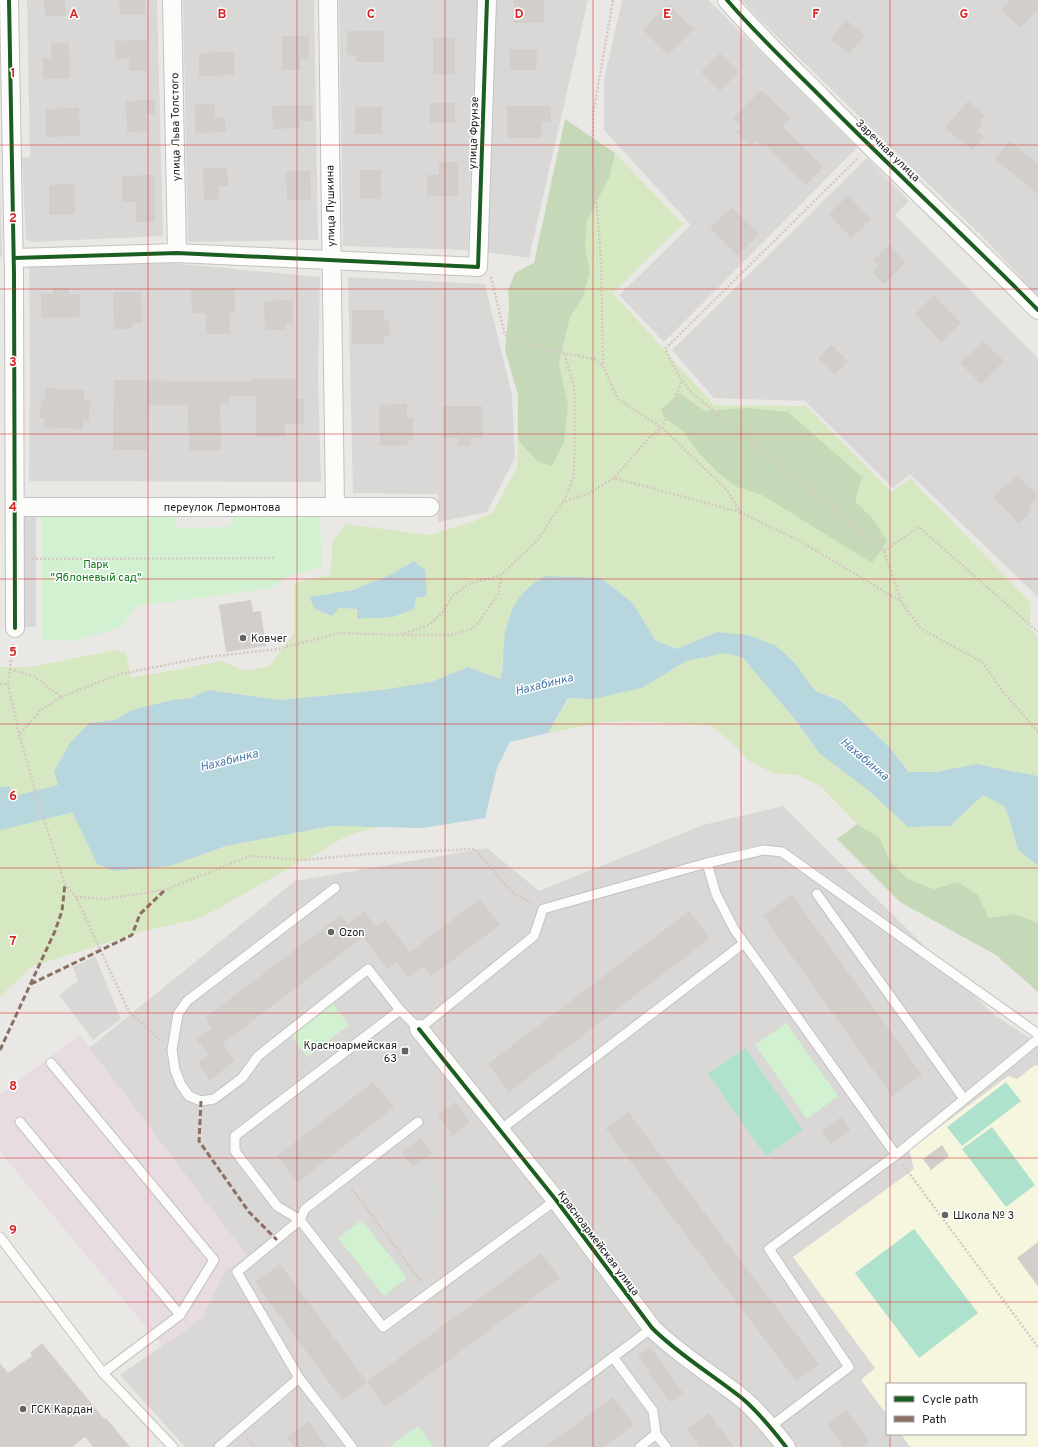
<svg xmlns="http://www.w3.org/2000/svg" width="1038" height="1447" viewBox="0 0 1038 1447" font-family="Overpass,sans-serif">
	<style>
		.residential { fill: #d9d8d6; fill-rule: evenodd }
		.industrial { fill: #e8dce3 }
		.education { fill: #f6f5de }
		.religious { fill: #d8d8d6 }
		.grass { fill: #d6e8c2; fill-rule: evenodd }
		.forest { fill: #c5d9b9 }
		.park { fill: #d1f1d1 }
		.pitch { fill: #afe2cc }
		.water { fill: #b7d6de }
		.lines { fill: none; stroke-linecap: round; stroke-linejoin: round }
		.river { stroke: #b7d6de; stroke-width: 30 }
		.building { fill: #d1cecb }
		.service-casing { stroke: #c3c2c0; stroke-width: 11 }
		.minor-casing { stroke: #c3c2c0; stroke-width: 20 }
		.path { stroke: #d6c7c4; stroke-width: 2.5; stroke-dasharray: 2 2; stroke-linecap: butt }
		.service { stroke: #fcfcfb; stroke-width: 9 }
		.minor { stroke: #fcfcfb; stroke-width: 18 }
		.quiet { stroke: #8d6e63; stroke-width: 3; stroke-dasharray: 6 3; stroke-linecap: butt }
		.cycleway-casing { stroke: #fff; stroke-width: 6 }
		.cycleway { stroke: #1b5e20; stroke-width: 4 }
		.grid { fill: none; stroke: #d62828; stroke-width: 1; stroke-opacity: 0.55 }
		.poi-dot { fill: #646362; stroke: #fff; stroke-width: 1.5 }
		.labels { text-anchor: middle; stroke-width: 3; stroke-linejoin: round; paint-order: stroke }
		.street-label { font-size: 11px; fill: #1c1c1c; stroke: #fff }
		.park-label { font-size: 11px; fill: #0c7815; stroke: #fff }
		.poi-label { font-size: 11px; fill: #1c1c1c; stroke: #fff; text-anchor: start }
		.water-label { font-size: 12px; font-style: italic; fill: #4979aa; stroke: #fff }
		.grid-label { font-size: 13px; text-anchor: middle; font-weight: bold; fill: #d62828; stroke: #fff; stroke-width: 3; stroke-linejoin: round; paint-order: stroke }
	</style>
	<rect width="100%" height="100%" fill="#eae8e4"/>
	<g class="residential">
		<path d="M27,0h130l6,236 -132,6 -5,-3 -4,-81 8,-1z"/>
		<path d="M183,0h131l4,240 -130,2z"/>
		<path d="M339,0h138l-9,250 -125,-4z"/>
		<path d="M496,0h92l-59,258 -43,-6z"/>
		<path d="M622,0h86l149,148 -193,194 -45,-47 72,-70 -87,-95v-50z"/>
		<path d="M742,0h296v296l-53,-57 -229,-223z"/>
		<path d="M867,158l42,43 -14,14 143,143v239l-128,-123 -17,14 -88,-87 -91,-3 -42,-48z"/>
		<path d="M0,180l2,77h-2z"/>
		<path d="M170,263l150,14 -2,100 3,105 -292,-1 1,-108 -1,-106z"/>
		<path d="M348,277l137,7 27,111 3,63 -28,54 -49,10v-28l-85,-1z"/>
		<path d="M783,806l212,210 43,27v404h-853l-65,-72 82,-57 23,-47 22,-15 -158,-208 206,-167 192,-33 52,43 164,-66zM887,1384h138v50h-138z"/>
	</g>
	<path class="industrial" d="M80,1035l167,221 -22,15 -23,47 -40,28 -162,-194v-58z"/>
	<path class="education" d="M1035,1065l3,1v381h-128l-9,-13h124v-50h-138v31l-26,-35 14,-12 -82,-111 121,-88 -5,-19 99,-74 9,3z"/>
	<g class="religious">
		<path d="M23,517h13v110h-14z"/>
		<path d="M292,885l10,12 -127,104 -10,-13z"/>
		<path d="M95,956l26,63 -28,21 -34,-45 19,-14 -5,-14z"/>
		<path d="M420,1164l31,40 -36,27 -31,-40z"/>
		<path d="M326,1232l62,79 -7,6 -62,-79z"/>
		<path d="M615,1334l7,8 -115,88 -7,-9z"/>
	</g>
	<g class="grass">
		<path d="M615,153l68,71 -70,69 101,112 92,1 86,86 18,-14 121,125 -1,25 8,10v138l-62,-12 -40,8h-27l-20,-25 -48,-46 -26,-10 -20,-28 -78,-31 -40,17 -22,-9 -22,-37 -32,-25h-21l-71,38 -9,63 -32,-12 -37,15 -50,8 -101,10 -72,-10 -17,8 -19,2 -40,10 -17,10 -26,3 -28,73 -17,4 2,8 23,-3 28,59 73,2 56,-20 105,-20h52c-17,4 -32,7 -47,16 -12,6 -20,15 -33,18l-87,50 -22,10 -50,11 -113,36 -31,30v-177l36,-10 -2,-7 -17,3 -8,-20 -9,1v-120h30l85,-17 11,3 5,25 91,-17 23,10 24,-5 25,-32v-51l36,-8 3,-34 13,-17 83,11 43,-13 20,-9 25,-45 1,-28 20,22 30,-57 -9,-40 11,-48 13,-20 7,-25 -5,-26 2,-25 23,-45zM414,561l12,27 1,7 -70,24v-10l-18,-1 -8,8 -16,-7 -6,-12 44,-7 37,-15z"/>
		<path d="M726,653l17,5 55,65 21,30 49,37 40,37 42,-1 33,-32 21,12 5,12 9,32 20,16v57l-24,-9 -25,4 -11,-23 -20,-13 -24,7 -26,-10 -18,-17 -10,-24 -23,-14 -37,-38 -22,-11 -26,-2 -24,-13 -17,-18 -21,-17 -79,-4 -27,1 -56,11 21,-35 24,1 49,-11 44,-27z"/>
	</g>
	<g class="forest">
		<path d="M565,119l50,34 -5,23 -23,45 -2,25 5,26 -7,25 -13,20 -11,47 9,41 -4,37 -12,24 -14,-4 -20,-22v-45l-13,-45 4,-42 -1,-18 7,-17 19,-10z"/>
		<path d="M679,393l26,18 41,-3 42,4 74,65 -7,24 19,19 13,21 -15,22 -110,-68 -25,-8 -20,-15 -18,-19 -15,-21 -20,-15 -3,-7z"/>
		<path d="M857,824l23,14 10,24 18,17 26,10 24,-7 20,13 11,23 25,-4 24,9v69l-42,-37 -96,-53 -63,-63z"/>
	</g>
	<g class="park">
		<path d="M236,513l84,2 2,52 -35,9 -15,12 -135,18 -16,21 -46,14 -33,-2v-124l133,-1 1,14 54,-1z"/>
		<path d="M333,1004l16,21 -42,32 -16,-22z"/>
		<path d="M786,1023l52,73 -31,23 -52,-74z"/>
		<path d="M362,1220l45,58 -23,18 -46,-58z"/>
		<path d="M418,1426l16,21h-45z"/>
	</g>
	<g class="pitch">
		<path d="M745,1048l58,82 -37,26 -58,-82z"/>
		<path d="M1006,1082l15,19 -59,45 -15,-19z"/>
		<path d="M992,1127l43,58 -29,22 -44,-58z"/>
		<path d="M914,1229l64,84 -59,45 -64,-85z"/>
	</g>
	<g class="water">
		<path d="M414,561l11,9 2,26 -11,2 -2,11 -21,8 -36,2v-10l-18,-1 -7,8 -17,-7 -6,-12 44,-7 37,-15z"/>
		<path d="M545,576l56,2 32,25 22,37 22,9 40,-17 31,3 28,11 19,17 20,28 26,10 48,46 20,25h27l40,-8 62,12v90l-20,-16 -9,-32 -5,-12 -21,-11 -33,31 -42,1 -40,-37 -49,-37 -21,-30 -55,-65 -17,-5 -40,8 -44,27 -49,11 -25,-1 -20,35 -38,9 -13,26 -12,50 -62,10 -92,-2 -105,20 -56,20 -57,5 -16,-7 -28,-59 -23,3 -3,-8 18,-5 -7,-24 16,-28 19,-20 26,-3 17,-10 40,-10 19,-2 17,-8 72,10 101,-10 50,-8 37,-15 32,12c4,-12 3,-25 4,-37 3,-30 15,-52 41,-66z"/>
		<path d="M9,786l8,20 17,-3 2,8 -36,9v-33z"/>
	</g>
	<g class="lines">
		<path class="river" d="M0,815l84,-21"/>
	</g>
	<g class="building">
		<path d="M44,0h21l1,16h-21z"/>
		<path d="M119,0h26l1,14 -26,1z"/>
		<rect x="514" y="0" width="30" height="23"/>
		<path d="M1010,0h28v9l-18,19 -19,-18z"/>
		<path d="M668,4l26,25 -26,26 -25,-25z"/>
		<path d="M846,20l19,15 -16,19 -18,-15z"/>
		<path d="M347,31h37v31h-28v-7h-9z"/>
		<path d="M282,36h27v23h-9l1,11h-19z"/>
		<rect x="433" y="38" width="22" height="36"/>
		<path d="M147,40v31h-17l-1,-12h-14v-18z"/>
		<path d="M51,43h18l1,35 -27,1v-21h8z"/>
		<path d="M510,49h27l-1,21h-26z"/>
		<path d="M234,52v23l-35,1v-23z"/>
		<path d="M720,53l19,19 -19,19 -19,-19z"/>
		<path d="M761,90l29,28 -8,8 42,41 -18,18 -42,-41 -2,2 -6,-6 -6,6 -14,-14 6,-6 -9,-8z"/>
		<path d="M155,100v14h-9l1,17 -20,1 -1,-31z"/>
		<path d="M968,101l17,14 -5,5 3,3 -6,8 7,6 -12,13 -27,-22z"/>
		<rect x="430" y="103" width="25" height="20"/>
		<path d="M215,104v14l10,-1 1,15 -31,1v-28z"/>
		<path d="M312,105l1,16h-13v7l-27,1 -1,-23z"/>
		<path d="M507,106h44v16h-9l-1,16h-34z"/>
		<rect x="355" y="107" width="27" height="27"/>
		<path d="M79,108l1,28 -34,1v-28z"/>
		<path d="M1010,141l28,23v30l-43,-35z"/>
		<path d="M439,162h19v34h-31v-21h12z"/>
		<path d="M203,168h24l1,18h-10l1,14 -15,1z"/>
		<rect x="360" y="170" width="21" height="29"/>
		<path d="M286,171h24l1,29h-24z"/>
		<path d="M154,175l1,47h-19v-20h-14v-26z"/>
		<path d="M74,184l1,30 -26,1v-30z"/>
		<path d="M848,195l23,24 -20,19 -22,-24z"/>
		<path d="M732,207l27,27 -22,22 -27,-28z"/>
		<path d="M889,245l17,18 -22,21 -11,-12 6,-6 -6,-6z"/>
		<path d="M53,288h16v6h11v23l-39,1v-24h12z"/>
		<path d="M235,289v24h-5v21h-24v-21h-14l-1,-23z"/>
		<path d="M113,292h28l1,31h-10v6h-18z"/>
		<path d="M934,295l27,28 -20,19 -26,-28z"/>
		<path d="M293,300v24h-7v6h-21l-1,-29z"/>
		<path d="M352,310h32v10h5l1,16h-6v8h-32z"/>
		<path d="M983,341l21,20 -23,23 -21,-21z"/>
		<path d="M832,345l16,16 -13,14 -17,-17z"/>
		<path d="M251,379h45v20h8v25h-19v13h-29v-41h-27v8l-9,-1 1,47 -32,1 -1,-46h-40l-1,45h-34l1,-70 137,2z"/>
		<path d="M45,388l39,2v11h6l-1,19h-6v9l-39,-2v-9h-4l1,-19h4z"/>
		<path d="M407,404v14h6v22h-5v5l-28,1 -1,-41z"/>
		<path d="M443,406h39l1,32h-12v8h-13v-8h-15z"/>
		<path d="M1017,475l21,21 -10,11 4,4 -13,13 -26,-27z"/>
		<path d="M251,600l2,12 8,-1 5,35 -40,6 -7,-47z"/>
		<path d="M792,895l130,180 -30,21 -129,-180z"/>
		<path d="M480,899l20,26 -69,51 -8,-10 -15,11 -11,-15 -10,7 -24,-32 -141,107 13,17 -25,19 -12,-17 11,-8 -13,-16 16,-11 -7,-10 136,-103 7,9 16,-13 12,16 9,-7 25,32z"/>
		<path d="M689,911l21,27 -201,154 -21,-28z"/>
		<path d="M373,1082l21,25 -96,75 -21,-26z"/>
		<path d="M455,1102l15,20 -17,14 -15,-21z"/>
		<path d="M628,1112l191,252 -23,17 -190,-252z"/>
		<path d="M841,1117l9,13 -19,14 -9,-14z"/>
		<path d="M421,1138l11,15 -20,14 -10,-15z"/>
		<path d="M942,1145l7,11 -18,14 -8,-11z"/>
		<path d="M1038,1242v44l-21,-28z"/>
		<path d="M541,1253l19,25 -175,129 -18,-25z"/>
		<path d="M280,1264l87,118 -25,18 -87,-118z"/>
		<path d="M42,1343l62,76 2,-1 24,29h-37l-8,-10 -13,10h-72v-84l8,10 24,-17 -2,-3z"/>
		<path d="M650,1347l33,46 -13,9 -22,-30 2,-1 -12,-15z"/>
		<path d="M613,1397l21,28 -31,22h-58z"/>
		<path d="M846,1410l24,32 -7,5h-20l-16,-23z"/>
		<path d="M709,1413l25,34h-34l-13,-18z"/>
		<path d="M308,1421l19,26h-32l-8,-10z"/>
	</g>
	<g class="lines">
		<defs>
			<g id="service">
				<path d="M707,863l57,-13 18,2 256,182"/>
				<path d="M335,888l-148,113 -9,13 -6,36 3,20 6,15 8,11 12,5 13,-2 28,-21 16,-22 110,-87 32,41 19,19 115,-93 9,-27 164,-46 9,31 18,35 162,226"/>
				<path d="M817,894l147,205"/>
				<path d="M400,1010l-165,126v15l42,55 23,14 5,-11 113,-87"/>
				<path d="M51,1063l163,197 -34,55 -77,58 70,74"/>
				<path d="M20,1122l160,193"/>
				<path d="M500,1130l244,-187"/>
				<path d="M0,1237l103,136"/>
				<path d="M613,1357l40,54 3,23"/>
				<path d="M770,1427l79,-60 -80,-118 127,-94 142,-116"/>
				<path d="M219,1447l80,-69"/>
				<path d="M352,1447l-53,-69 -62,-106 63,-52 83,107 173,-127"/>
				<path d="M493,1447l159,-119"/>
				<path d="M640,1447l16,-13 10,13"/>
			</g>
			<g id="minor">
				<path d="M9,0l5,275 1,353"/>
				<path d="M172,0l5,253"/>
				<path d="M328,0l7,507"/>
				<path d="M727,0c30,35 63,66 95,98 71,72 145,140 216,212"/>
				<path d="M14,258l163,-5 301,14 9,-267"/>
				<path d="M15,507h415"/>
				<path d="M419,1029l137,171 96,128c27,27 61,47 91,71 16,14 30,31 43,48"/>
			</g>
		</defs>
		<use href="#service" class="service-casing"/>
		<use href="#minor" class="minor-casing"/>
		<g class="path">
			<path d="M613,0l-20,115v48l8,95 2,108 15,33 44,29 20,19 45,43 13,22 -126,-34"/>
			<path d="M491,277l14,58 35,13 54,11 9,7"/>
			<path d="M683,381l8,11 193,159 18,52 19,26 61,33 22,31 34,39"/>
			<path d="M564,501l10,-25 1,-62 -1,-27 -10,-34"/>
			<path d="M740,512l60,29 102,61"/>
			<path d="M884,551l35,-24 119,105"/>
			<path d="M32,559l243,-1"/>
			<path d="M403,635h48l20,-6 7,-6 21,-30 2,-18"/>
			<path d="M13,644l-5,40 11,50 22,77 24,73 11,13 53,115 32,29"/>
			<path d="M10,669l25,8 26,20 -21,14 -20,23"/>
			<path d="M0,684h7"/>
			<path d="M61,697l59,-23 86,-17 73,-8 61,-16 59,2 30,-10 13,-12 11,-18 16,-11 32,-9 36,-34 26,-39 27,-9 24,-15 36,-41 12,-9 20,-47 -17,-32 194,-192"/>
			<path d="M76,897l28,2 61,-9 85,-34 53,4 65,-6 107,-5 36,43 21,11"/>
			<path d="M903,1165l135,182"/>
			<path d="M352,1189l70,94"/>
			<path d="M247,1438l7,9"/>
		</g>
		<use href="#service" class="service"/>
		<use href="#minor" class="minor"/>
		<g class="quiet">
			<path d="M31,984l101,-49 8,-21 25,-24"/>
			<path d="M0,1050l55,-119 7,-20 3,-27"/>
			<path d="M201,1101l-2,40 50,71 28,28"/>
		</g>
		<defs>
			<g id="cycleway">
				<path d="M9,0l5,275 1,353"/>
				<path d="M727,0c30,35 63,66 95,98 71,72 145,140 216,212"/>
				<path d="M14,258l163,-5 301,14 9,-267"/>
				<path d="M419,1029l137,171 96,128c27,27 61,47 91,71 16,14 30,31 43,48"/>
			</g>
		</defs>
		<use href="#cycleway" class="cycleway-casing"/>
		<use href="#cycleway" class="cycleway"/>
	</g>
	<path class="grid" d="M148,0v1447M297,0v1447M445,0v1447M593,0v1447M741,0v1447M890,0v1384M0,145h1038M0,289h1038M0,434h1038M0,579h1038M0,724h1038M0,868h1038M0,1013h1038M0,1158h1038M0,1302h1038M890,1434v13"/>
	<g class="poi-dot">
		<circle cx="243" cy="638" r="4"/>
		<circle cx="331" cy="932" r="4"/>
		<rect x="401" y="1047" width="8" height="8" rx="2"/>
		<circle cx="945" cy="1215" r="4"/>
		<circle cx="23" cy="1409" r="4"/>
	</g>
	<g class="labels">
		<g class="street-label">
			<text transform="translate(175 127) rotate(-91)" y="4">улица Льва Толстого</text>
			<text transform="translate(473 133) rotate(-88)" y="4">улица Фрунзе</text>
			<text transform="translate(888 150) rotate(44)" y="4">Заречная улица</text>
			<text transform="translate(330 206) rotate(-91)" y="4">улица Пушкина</text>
			<text x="222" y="511">переулок Лермонтова</text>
			<text transform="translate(599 1243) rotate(53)" y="4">Красноармейская улица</text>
		</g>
		<g class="park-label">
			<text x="96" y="568">Парк<tspan x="96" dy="13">"Яблоневый сад"</tspan></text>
		</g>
		<g class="poi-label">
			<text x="251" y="642">Ковчег</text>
			<text x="339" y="936">Ozon</text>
			<text x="397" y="1049" text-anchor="end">Красноармейская<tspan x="397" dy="13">63</tspan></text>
			<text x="953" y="1219">Школа № 3</text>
			<text x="31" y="1413">ГСК Кардан</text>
		</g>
		<g class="water-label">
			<text transform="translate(544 684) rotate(-14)" y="4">Нахабинка</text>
			<text transform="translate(865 759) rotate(40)" y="4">Нахабинка</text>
			<text transform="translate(229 760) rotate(-14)" y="4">Нахабинка</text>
		</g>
	</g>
	<g class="grid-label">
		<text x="74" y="18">A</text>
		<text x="222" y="18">B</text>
		<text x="371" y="18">C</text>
		<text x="519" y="18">D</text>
		<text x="667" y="18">E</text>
		<text x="816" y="18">F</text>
		<text x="964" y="18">G</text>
		<text x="13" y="77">1</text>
		<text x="13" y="222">2</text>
		<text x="13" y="366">3</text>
		<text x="13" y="511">4</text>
		<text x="13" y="656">5</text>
		<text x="13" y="800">6</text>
		<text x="13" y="945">7</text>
		<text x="13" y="1090">8</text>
		<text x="13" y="1234">9</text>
	</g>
	<rect x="886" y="1383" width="140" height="52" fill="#ffffff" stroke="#a4a4a4"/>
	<rect x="894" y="1396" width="20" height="6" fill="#1b5e20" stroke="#a4a4a4"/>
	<text x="922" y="1403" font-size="12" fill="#1c1c1c">Cycle path</text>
	<rect x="894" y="1416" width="20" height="6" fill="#8d6e63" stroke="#a4a4a4"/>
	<text x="922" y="1423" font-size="12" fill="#1c1c1c">Path</text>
</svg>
